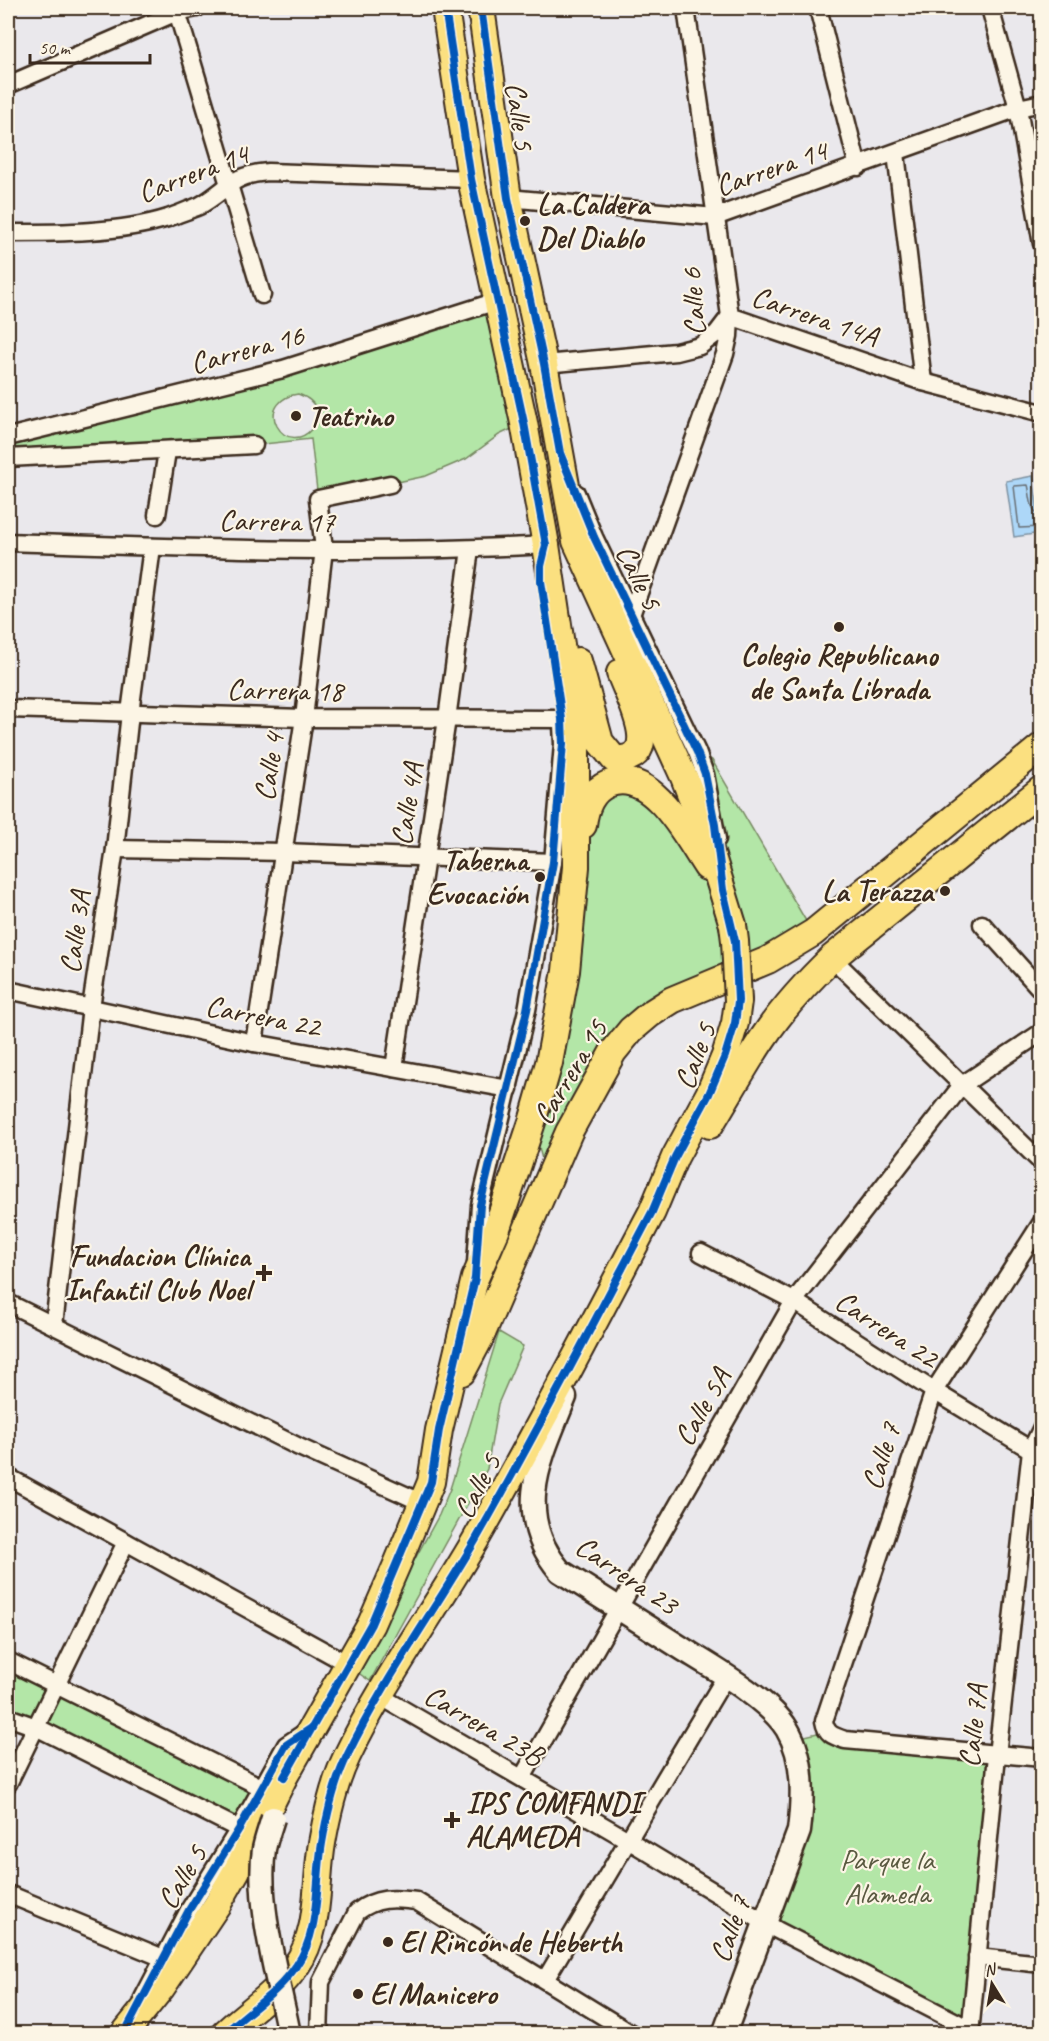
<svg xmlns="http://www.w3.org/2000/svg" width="1049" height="2041" viewBox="0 0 1049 2041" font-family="Caveat,sans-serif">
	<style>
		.green { fill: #b3e6a7; stroke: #778862; stroke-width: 1.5; fill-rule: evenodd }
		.water { fill: #add7f8; stroke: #7f92a1; stroke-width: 1.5 }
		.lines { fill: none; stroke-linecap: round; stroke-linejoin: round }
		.shore { stroke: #696f75; stroke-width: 1.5 }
		.street-casing { stroke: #3b2a1e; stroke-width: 21 }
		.secondary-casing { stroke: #3b2a1e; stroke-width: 27 }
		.primary-casing { stroke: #3b2a1e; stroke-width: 30 }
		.street { stroke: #fcf5e5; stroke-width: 16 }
		.secondary { stroke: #fcf5e5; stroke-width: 22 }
		.primary { stroke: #fbe080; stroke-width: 26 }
		.secondary-bridge-casing { stroke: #3b2a1e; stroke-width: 27; stroke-linecap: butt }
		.primary-bridge-casing { stroke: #3b2a1e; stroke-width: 30; stroke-linecap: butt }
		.secondary-bridge { stroke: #fcf5e5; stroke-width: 22 }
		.primary-bridge { stroke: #fbe080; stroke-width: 26 }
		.cycleway-casing { stroke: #fcf5e5; stroke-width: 11 }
		.cycleway { stroke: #0057b8; stroke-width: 8 }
		.poi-dot { fill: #3b2a1e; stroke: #fcf5e5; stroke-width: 2 }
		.labels { text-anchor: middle; stroke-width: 4.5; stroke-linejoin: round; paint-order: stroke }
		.street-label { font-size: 30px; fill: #3b2a1e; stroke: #fcf5e5 }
		.poi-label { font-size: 30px; font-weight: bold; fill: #3b2a1e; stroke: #fcf5e5; text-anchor: start }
		.park-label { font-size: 30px; fill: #595940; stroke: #fcf5e5 }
	</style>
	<rect width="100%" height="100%" fill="#eae8ec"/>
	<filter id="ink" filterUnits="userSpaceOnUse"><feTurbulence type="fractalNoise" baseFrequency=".0167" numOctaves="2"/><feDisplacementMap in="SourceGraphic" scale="12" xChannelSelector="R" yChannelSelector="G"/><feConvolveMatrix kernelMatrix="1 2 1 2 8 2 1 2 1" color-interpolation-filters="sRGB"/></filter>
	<g filter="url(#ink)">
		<g class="green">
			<path d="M497,301l27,122 -25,12 -33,24 -40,17 -108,23 -7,-60 -57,6 -246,13v-21zM298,394c46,16 -2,66 -21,32 -9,-17 5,-30 21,-32z"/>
			<path d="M697,752l15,8 101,173 -163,81 -81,118 -27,27 -10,-37 57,-322 45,-17 88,105z"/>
			<path d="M499,1332l24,14 -25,58 -11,65 -117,212 -16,-11 85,-155 11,-26z"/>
			<path d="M8,1661l253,126 -22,42 -231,-112z"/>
			<path d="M826,1731l171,24 -27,274 -206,-107 35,-91 -7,-92z"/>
		</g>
		<path class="water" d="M1033,476l8,57 -27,4 -8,-56z"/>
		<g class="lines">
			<path class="shore" d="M1042,515c-13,-2 -11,-20 -14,-30l-14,1 5,42 23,-1"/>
			<defs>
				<g id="street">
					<path d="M176,8l86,287"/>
					<path d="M818,8l40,159"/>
					<path d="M990,8l28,100 24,136"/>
					<path d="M8,85l169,-73 20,-4"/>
					<path d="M896,153l27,229"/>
					<path d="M508,198l207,19 303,-109 24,-5"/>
					<path d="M8,233c49,0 113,0 160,-15 10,-4 21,-8 31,-12 29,-16 31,-31 69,-34l203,7"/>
					<path d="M730,316l193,66 119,31"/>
					<path d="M544,364l132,-12 24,-6 17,-13 13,-17"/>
					<path d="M8,437l275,-68 214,-68"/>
					<path d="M8,458l246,-13"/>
					<path d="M576,493l18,44 103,215 8,22 12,65"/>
					<path d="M157,515l10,-64"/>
					<path d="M8,542c179,6 359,13 538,3l-2,9"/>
					<path d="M631,615l94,-261 4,-18 1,-20 -44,-308"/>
					<path d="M8,709l296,9 258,1"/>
					<path d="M115,849l168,3 270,10"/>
					<path d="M982,924l60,67"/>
					<path d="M832,958l210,205"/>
					<path d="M8,990l246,53 255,46"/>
					<path d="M254,1043l50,-325 20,-169 -6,-50 72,-15"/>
					<path d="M394,1068l53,-349 23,-170"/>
					<path d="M1042,1222l-108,169 -110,330c2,13 9,15 21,19l197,18"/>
					<path d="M701,1253l93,48 140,90 107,65"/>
					<path d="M476,1263l4,-58 47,-195 26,-148 10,-118 -1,-19"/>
					<path d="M8,1303l291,144 124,56"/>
					<path d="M54,1325l37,-318 24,-158 15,-136 22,-166"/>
					<path d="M8,1477l340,187"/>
					<path d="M8,1661l253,126"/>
					<path d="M380,1696l248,144 149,90 193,99"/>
					<path d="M8,1717l28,10 203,102"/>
					<path d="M522,1778l272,-477 168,-216 80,-53"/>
					<path d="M8,1784l118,-242"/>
					<path d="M8,1894l155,64"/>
					<path d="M977,1957l65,7"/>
					<path d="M545,1980l181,-304"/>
					<path d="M143,1998l46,-88 50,-81 47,-84 21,-14"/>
					<path d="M319,2034l2,-52 36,-70c19,-15 37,-14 59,-11l216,133"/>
					<path d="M970,2034l27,-279 34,-305 11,-23"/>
				</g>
				<path id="secondary" d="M565,1397c-24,60 -54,116 -5,174 41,26 82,52 123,78 29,18 87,51 104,80 18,30 16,69 12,102l-75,203"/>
				<g id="primary">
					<path d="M481,8l27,190 36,166 32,177 108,236 18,47 31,101"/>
					<path d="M578,661l22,81 14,17c52,3 15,-61 6,-86"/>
					<path d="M583,825c2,-17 8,-34 25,-41 44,-18 80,55 99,83"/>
					<path d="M710,1125c18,-29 34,-59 53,-87 20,-30 44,-56 69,-80l210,-169"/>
					<path d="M462,1372l18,-34 89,-206 44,-80 18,-22 19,-16 22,-14 96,-40 45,-27 229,-187"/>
					<path d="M124,2034l38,-47 55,-82 28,-49 39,-79 87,-153 27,-62 33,-80 8,-52 36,-152 21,-47 36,-109 17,-59 17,-92 10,-104v-122l-30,-200 -22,-122 -53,-244 -26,-171"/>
					<path d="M224,2034c23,-22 54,-41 72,-68 25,-35 19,-83 26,-123 5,-29 12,-60 25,-87 36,-75 86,-143 128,-215 62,-108 119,-219 177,-329l23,-55 34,-63 16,-38 10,-33 3,-22"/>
				</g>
			</defs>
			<use href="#street" class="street-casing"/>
			<use href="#secondary" class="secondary-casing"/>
			<use href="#primary" class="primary-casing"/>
			<use href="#street" class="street"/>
			<use href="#secondary" class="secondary"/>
			<use href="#primary" class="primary"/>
			<defs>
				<path id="secondary-bridge" d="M273,1818c-3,10 -7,21 -9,31 -8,55 14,129 25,185"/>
				<path id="primary-bridge" d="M733,925l2,16 3,60"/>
			</defs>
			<use href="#secondary-bridge" class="secondary-bridge-casing"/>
			<use href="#primary-bridge" class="primary-bridge-casing"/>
			<use href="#secondary-bridge" class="secondary-bridge"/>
			<use href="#primary-bridge" class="primary-bridge"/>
			<defs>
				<g id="cycleway">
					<path d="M284,1777l87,-153 60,-142 8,-52 36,-152 5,-73 47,-195 26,-148 10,-118 -1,-25 -21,-138v-15l5,-21 -22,-122 -53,-244 -26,-171"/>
					<path d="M124,2034l65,-124 50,-81 47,-84 24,-16"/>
					<path d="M224,2034c23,-22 54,-41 72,-68 25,-35 19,-83 26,-123 5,-29 12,-60 25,-87 36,-75 86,-143 128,-215 62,-108 119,-219 177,-329l23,-55 34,-63 16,-38 10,-33 3,-22 -3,-60 -12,-51 -8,-65 -10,-51 -8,-22 -103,-215 -34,-84 -16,-89 -36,-166 -27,-190"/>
				</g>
			</defs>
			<use href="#cycleway" class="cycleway-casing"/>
			<use href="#cycleway" class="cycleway"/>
		</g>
	</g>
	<g class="poi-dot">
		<circle cx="525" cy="221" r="6"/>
		<circle cx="296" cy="416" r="6"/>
		<circle cx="839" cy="627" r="6"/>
		<circle cx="540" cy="877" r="6"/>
		<circle cx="945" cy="891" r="6"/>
		<path d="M261 1264h6v6h6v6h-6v6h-6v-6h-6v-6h6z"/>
		<path d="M449 1811h6v6h6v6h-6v6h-6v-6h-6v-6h6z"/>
		<circle cx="388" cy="1942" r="6"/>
		<circle cx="358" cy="1994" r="6"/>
	</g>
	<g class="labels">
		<g class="street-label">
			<text transform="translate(520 116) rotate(82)" y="10">Calle 5</text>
			<text transform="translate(771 168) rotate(-19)" y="10">Carrera 14</text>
			<text transform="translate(193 173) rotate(-21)" y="10">Carrera 14</text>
			<text transform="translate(693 302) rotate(-94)" y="10">Calle 6</text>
			<text transform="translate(815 316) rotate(19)" y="10">Carrera 14A</text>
			<text transform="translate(247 349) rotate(-15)" y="10">Carrera 16</text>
			<text transform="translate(277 521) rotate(1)" y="10">Carrera 17</text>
			<text transform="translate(639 577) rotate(64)" y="10">Calle 5</text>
			<text transform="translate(285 690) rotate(1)" y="10">Carrera 18</text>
			<text transform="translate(269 767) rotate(-81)" y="10">Calle 4</text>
			<text transform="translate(407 804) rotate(-81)" y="10">Calle 4A</text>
			<text transform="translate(75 932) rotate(-82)" y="10">Calle 3A</text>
			<text transform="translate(263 1016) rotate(11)" y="10">Carrera 22</text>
			<text transform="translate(695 1056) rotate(-69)" y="10">Calle 5</text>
			<text transform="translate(570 1072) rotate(-59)" y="10">Carrera 15</text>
			<text transform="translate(887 1329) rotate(33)" y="10">Carrera 22</text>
			<text transform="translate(702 1407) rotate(-60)" y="10">Calle 5A</text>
			<text transform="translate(881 1456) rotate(-72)" y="10">Calle 7</text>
			<text transform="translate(477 1486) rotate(-62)" y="10">Calle 5</text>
			<text transform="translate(627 1575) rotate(34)" y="10">Carrera 23</text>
			<text transform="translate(484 1725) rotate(30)" y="10">Carrera 23B</text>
			<text transform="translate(973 1726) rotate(-84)" y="10">Calle 7A</text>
			<text transform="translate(182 1877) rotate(-59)" y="10">Calle 5</text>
			<text transform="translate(730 1929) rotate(-70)" y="10">Calle 7</text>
		</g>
		<g class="poi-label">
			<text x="537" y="214">La Caldera<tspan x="537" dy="34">Del Diablo</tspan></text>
			<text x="308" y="426">Teatrino</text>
			<text x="839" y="665" text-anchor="middle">Colegio Republicano<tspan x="839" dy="34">de Santa Librada</tspan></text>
			<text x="528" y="870" text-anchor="end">Taberna<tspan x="528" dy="34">Evocación</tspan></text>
			<text x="933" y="901" text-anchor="end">La Terazza</text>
			<text x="250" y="1266" text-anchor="end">Fundacion Clínica<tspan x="250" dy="34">Infantil Club Noel</tspan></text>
			<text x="466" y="1813">IPS COMFANDI<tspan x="466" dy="34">ALAMEDA</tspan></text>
			<text x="400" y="1952">El Rincón de Heberth</text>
			<text x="370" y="2004">El Manicero</text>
		</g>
		<g class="park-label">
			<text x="887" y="1869">Parque la<tspan x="887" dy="34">Alameda</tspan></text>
		</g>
	</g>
	<rect width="1049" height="2041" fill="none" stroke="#fcf5e5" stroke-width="30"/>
	<rect x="15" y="15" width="1019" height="2011" fill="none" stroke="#3b2a1e" stroke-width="2" filter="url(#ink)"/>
	<g transform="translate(992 1984) rotate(349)" stroke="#fcf5e5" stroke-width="4.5" paint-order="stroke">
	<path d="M0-4.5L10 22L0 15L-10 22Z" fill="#3b2a1e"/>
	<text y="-9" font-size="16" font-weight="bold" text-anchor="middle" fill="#3b2a1e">N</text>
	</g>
	<path d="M30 54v9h120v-9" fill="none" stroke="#3b2a1e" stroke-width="3"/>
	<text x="39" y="54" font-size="18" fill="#3b2a1e" stroke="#fcf5e5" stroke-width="4.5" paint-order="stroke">50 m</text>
</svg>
